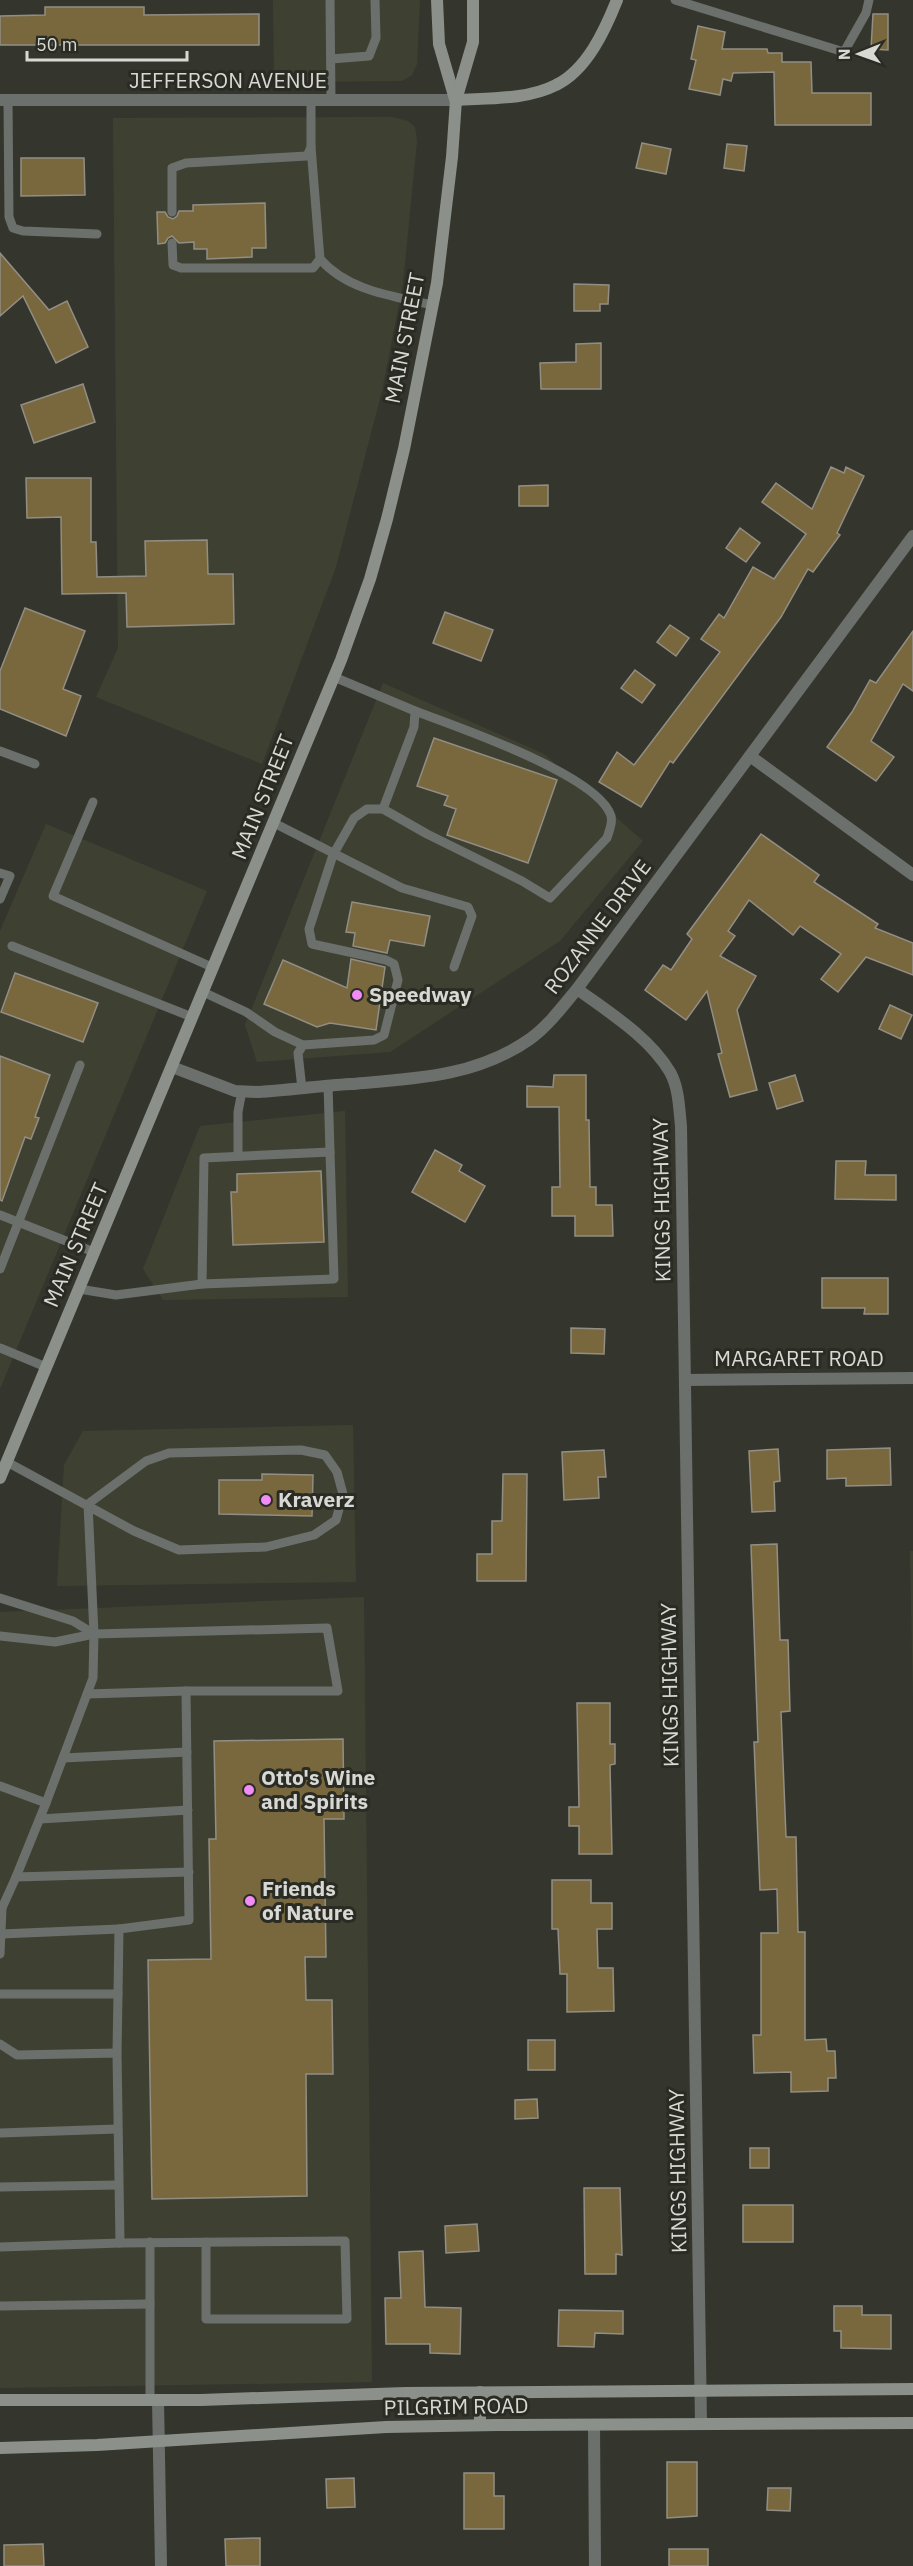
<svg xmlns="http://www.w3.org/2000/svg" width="913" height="2566" viewBox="0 0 913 2566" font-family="'IBM Plex Sans',sans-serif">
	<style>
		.built { fill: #3e4132 }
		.building { fill: #79673e; stroke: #928e84; stroke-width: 1.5 }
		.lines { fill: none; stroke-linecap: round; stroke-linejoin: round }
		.lane { stroke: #6c706c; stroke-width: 9 }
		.street { stroke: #6c706c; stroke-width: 12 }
		.secondary { stroke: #8b908b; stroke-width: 12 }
		.poi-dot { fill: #f18bf5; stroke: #2a2c24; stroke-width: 2 }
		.labels { text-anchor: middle; stroke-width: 6; stroke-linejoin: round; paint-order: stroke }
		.street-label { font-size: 21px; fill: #d8d9d4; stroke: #2a2c24 }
		.poi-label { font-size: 21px; font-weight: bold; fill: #d8d9d4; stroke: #2a2c24; text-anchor: start }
	</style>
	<rect width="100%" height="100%" fill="#34362e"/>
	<g class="built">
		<path d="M273,0h147l-3,64 -5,11 -10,6 -128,1z"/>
		<path d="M391,117l17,4 7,6 2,14 -14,142 -21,108 -46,176 -74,197 -166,-67 22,-49 -5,-530z"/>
		<path d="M383,683l161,71 99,87 -83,100 -170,111 -133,10 -12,-37z"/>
		<path d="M46,824l161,67 -207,498v-458z"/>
		<path d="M345,1111l3,186 -185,3 -20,-31 57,-143z"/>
		<path d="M353,1425l3,157 -299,4 7,-121 19,-34z"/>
		<path d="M910,1551h3v150z"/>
		<path d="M364,1597l8,785 -372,6v-776z"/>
	</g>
	<g class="building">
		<path d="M45,7h99v8l115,-1v31h-259v-29l45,-1z"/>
		<path d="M873,14h15v36l-17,-1z"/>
		<path d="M698,26l27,6 -3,17h45l1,4h14v9h29l1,31h59v32h-96l-1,-53 -41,1 -2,8 -8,-2 -3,16 -31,-6 7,-29 -5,-1z"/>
		<path d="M642,143l29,6 -5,25 -30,-6z"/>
		<path d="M727,144l20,2 -3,25 -20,-3z"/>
		<path d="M21,158h63l1,37 -64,1z"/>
		<path d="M265,203l1,45h-14v9l-45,2v-10h-13v-7l-15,1 -7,-7 -4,2 -3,5 -7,1 -1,-32h8l3,5 5,2 4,-3 2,-5h14v-6z"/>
		<path d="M0,253l49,57 18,-9 21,46 -32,16 -33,-67 -23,20z"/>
		<path d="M574,284l35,1 -1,19h-8v7h-26z"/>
		<path d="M601,343v46h-60l-1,-26 36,-1v-18z"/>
		<path d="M83,384l12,38 -61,21 -13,-38z"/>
		<path d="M831,467l13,6 2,-6 18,9 -27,57 3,2 -27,37 -5,-3 -27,48 -108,146 -3,-2 -29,46 -42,-25 18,-30 17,13 86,-113 -19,-13 18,-25 5,4 29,-51 21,12 32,-45 -44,-32 14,-19 36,26z"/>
		<path d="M26,478h65v64h5l1,35 49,-1 -1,-35 62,-1 1,34h25l1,50 -107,3 -1,-34 -64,1 -1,-77 -34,1z"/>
		<path d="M548,485v21h-29v-20z"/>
		<path d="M740,528l20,15 -14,19 -20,-14z"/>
		<path d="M25,608l60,23 -22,58 18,7 -15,40 -66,-27v-38z"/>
		<path d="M445,612l48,18 -12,31 -48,-18z"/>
		<path d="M670,625l19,13 -13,18 -19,-14z"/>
		<path d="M913,631v60l-10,-7 -32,57 23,16 -18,24 -49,-34 25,-35 18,-32 6,3z"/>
		<path d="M635,670l20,15 -13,18 -21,-15z"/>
		<path d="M434,738l123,42 -29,83 -81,-28 9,-26 -12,-4 4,-9 -31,-10z"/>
		<path d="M761,834l58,41 -5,7 64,42 -3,4 38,15v32l-47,-18 -28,35 -17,-13 20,-25 -41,-28 -7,9 -44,-35 -21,31 7,5 -15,20 36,20 -19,34 20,80 -27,7 -12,-43 4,-1 -15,-62 -21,29 -41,-30 18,-25 8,5 21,-31 -5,-5z"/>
		<path d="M352,902l78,14 -6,30 -34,-6 -3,13 -34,-7 2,-13 -9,-1z"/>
		<path d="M351,959l34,8 -9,63 -46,-7 -13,4 -53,-23 19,-44 64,28z"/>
		<path d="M15,973l83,30 -15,39 -82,-30z"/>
		<path d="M890,1005l22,10 -11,24 -22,-10z"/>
		<path d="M0,1056l50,19 -15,42 4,1 -8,21 -6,-2 -23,64 -2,-1z"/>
		<path d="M554,1075h32v45h3l1,67h6v18h16l1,31h-38v-20h-23v-29h8l-1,-80h-32v-21l26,1z"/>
		<path d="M795,1075l8,26 -26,8 -8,-26z"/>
		<path d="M435,1150l27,15 -3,6 26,15 -20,36 -53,-30z"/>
		<path d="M836,1161h30l-1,14h31v25l-61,-1z"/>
		<path d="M321,1171l3,71 -91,3 -2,-53h6v-18z"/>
		<path d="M822,1278h66v36h-24l1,-6h-43z"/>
		<path d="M571,1328l34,1 -1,25 -33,-1z"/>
		<path d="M890,1448l1,37 -45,1v-8l-19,1v-29z"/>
		<path d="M778,1449l2,32 -6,1 1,29 -23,1 -3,-61z"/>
		<path d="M604,1450l2,27h-8l1,21 -35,2 -2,-48z"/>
		<path d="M262,1474l51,1 -1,41 -93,-2v-34h43z"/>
		<path d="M503,1474h24l-1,107h-49v-27h15v-33h10z"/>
		<path d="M777,1544l3,96h8l2,71 -9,1 5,125h10l2,95h7v108l21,-1 1,12h8l1,27h-8v13l-37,1v-20l-37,1 -1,-38h8v-102h17l-1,-44 -17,1 -6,-148h4l-7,-197z"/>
		<path d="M577,1703h33v41h5v20l-5,1 2,89h-33v-28h-10v-19h10z"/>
		<path d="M343,1739l1,80h-20l2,138h-21l1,43h26l1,74h-27l1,122 -155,3 -4,-239 63,-1 -2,-120h7l-2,-98z"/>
		<path d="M552,1880h39v23h21v26h-15l1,39h15l1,43 -47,1v-38h-7l-2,-45h-6z"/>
		<rect x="528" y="2040" width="27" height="30"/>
		<path d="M537,2099l1,19 -23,1v-19z"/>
		<rect x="750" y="2148" width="19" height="20"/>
		<path d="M584,2188h36l2,67 -6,-1v20h-31z"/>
		<rect x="743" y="2205" width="50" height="37"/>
		<path d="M477,2224l2,27 -33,2 -1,-27z"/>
		<path d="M423,2251l2,56 36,1 -1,46 -30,-1v-9h-44l-1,-46h16l-2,-46z"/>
		<path d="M834,2306h28v9h29v34l-50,-1v-17h-7z"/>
		<path d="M559,2310l64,1v23l-28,-1 -1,14 -36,-1z"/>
		<path d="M667,2462h30v54l-30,2z"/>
		<path d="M464,2473h30v23h10v33h-40z"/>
		<path d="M354,2478l1,29 -28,1 -1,-29z"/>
		<path d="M768,2488h23l-1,23 -23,-1z"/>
		<path d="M260,2538v28h-34l-1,-27z"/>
		<path d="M43,2544l1,22h-40v-21z"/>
		<rect x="669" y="2549" width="39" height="17"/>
	</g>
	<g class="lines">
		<g class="lane">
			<path d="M330,0l1,100"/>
			<path d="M675,0l169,52 22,-39 3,-13"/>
			<path d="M331,59l38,-3 7,-18 -1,-38"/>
			<path d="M8,100l1,117 4,11 10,3 74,3"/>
			<path d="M172,212v-44l14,-5 121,-7 4,-9v-47"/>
			<path d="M172,243l1,22 8,3h132l7,-9 -9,-112"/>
			<path d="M320,259c28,32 73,37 112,46"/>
			<path d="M334,677l81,34 -1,16 -31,82"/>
			<path d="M0,751l35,13"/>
			<path d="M93,802l-40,94 161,72"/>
			<path d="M274,823l128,65 66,19 4,9 -18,51"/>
			<path d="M0,873l10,3 -10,23"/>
			<path d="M12,946l180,71"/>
			<path d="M203,992l43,20 29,20 28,13"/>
			<path d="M302,1089l-4,-36 5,-8 71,-5 10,-5 14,-55 -4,-16 -8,-4 -74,-16 -3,-15 24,-74 21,-37 13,-9h16l44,25 95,47 28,17 57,-60c2,-7 6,-15 4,-22 -12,-41 -156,-90 -196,-105"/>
			<path d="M238,1156v-44l4,-21"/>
			<path d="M0,1215l94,37"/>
			<path d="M0,1269l80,-204"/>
			<path d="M202,1284l132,-5 -4,-127"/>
			<path d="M79,1289l37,6 86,-11 2,-126 126,-6 -2,-67"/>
			<path d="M0,1348l46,19"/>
			<path d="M7,1462l127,69 45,19 87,-3 48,-12 22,-15 7,-26 -6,-22 -12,-17 -24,-5 -132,3 -23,8 -58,43 6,130"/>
			<path d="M0,1598l73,23 21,13"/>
			<path d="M0,1636l55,6 39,-8"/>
			<path d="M87,1694l99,-3"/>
			<path d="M63,1758l124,-6"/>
			<path d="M0,1786l46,17 47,-125 1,-44 233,-6 11,63h-152l3,229 -70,9 -1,65h-118"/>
			<path d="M40,1819l148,-9"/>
			<path d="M16,1877l30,-74"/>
			<path d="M0,1907l2,1 -2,46"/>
			<path d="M2,1908l14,-31 173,-5"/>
			<path d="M1,1934l118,-5"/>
			<path d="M0,2044l17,11 100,-2 3,190 225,-2 2,78h-141v-77"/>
			<path d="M117,2053l1,-59"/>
			<path d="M0,2133l117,-4"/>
			<path d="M0,2187l118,-2"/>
			<path d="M0,2247l120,-4"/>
			<path d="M0,2306l150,-2"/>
			<path d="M150,2401v-159"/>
		</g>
		<g class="street">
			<path d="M0,100h456"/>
			<path d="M750,756l163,119"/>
			<path d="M577,989c33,24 72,48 93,83 9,16 9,36 11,54l20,1298"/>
			<path d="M172,1067l63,24 23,1c31,-2 61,-6 92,-8 63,-5 126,-7 180,-45 18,-13 33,-33 47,-50l336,-453"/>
			<path d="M685,1380l228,-2"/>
			<path d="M158,2400l3,166"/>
			<path d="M594,2425l1,141"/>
		</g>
		<g class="secondary">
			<path d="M437,0l2,44 16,55"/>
			<path d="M456,100c32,-2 71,0 100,-15 31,-15 49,-55 61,-85"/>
			<path d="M0,1478l341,-818 29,-81 17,-60 17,-70 33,-166 15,-126 4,-57 17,-58v-42"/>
			<path d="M0,2400h201l204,-7 508,-4"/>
			<path d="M480,2425v-33"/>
			<path d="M0,2448l97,-3 289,-18 111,-2 416,-2"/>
		</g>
	</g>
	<g class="poi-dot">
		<circle cx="357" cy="995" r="6"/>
		<circle cx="266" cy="1500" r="6"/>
		<circle cx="249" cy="1790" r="6"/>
		<circle cx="250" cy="1901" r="6"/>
	</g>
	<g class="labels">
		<g class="street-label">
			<text x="228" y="88">JEFFERSON AVENUE</text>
			<text transform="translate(405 338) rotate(-79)" y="7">MAIN STREET</text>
			<text transform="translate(263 797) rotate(-68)" y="7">MAIN STREET</text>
			<text transform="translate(598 927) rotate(-53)" y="7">ROZANNE DRIVE</text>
			<text transform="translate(662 1200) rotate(-91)" y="7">KINGS HIGHWAY</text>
			<text transform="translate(76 1245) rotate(-67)" y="7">MAIN STREET</text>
			<text x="799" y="1366">MARGARET ROAD</text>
			<text transform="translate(670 1685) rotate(-91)" y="7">KINGS HIGHWAY</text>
			<text transform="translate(678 2171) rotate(-91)" y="7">KINGS HIGHWAY</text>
			<text transform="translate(456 2407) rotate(-1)" y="7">PILGRIM ROAD</text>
		</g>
		<g class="poi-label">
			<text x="369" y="1002">Speedway</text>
			<text x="278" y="1507">Kraverz</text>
			<text x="261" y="1785">Otto's Wine<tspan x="261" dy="24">and Spirits</tspan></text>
			<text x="262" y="1896">Friends<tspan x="262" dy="24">of Nature</tspan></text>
		</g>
	</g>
	<g transform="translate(859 54) rotate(269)" stroke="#2a2c24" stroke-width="4.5" paint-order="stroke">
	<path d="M0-4.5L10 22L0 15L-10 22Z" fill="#d8d9d4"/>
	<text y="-9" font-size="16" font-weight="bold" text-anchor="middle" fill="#d8d9d4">N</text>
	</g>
	<path d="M27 51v9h160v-9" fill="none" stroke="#d8d9d4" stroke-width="3"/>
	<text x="36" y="51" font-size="18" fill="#d8d9d4" stroke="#2a2c24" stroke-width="4.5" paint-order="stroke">50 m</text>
</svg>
